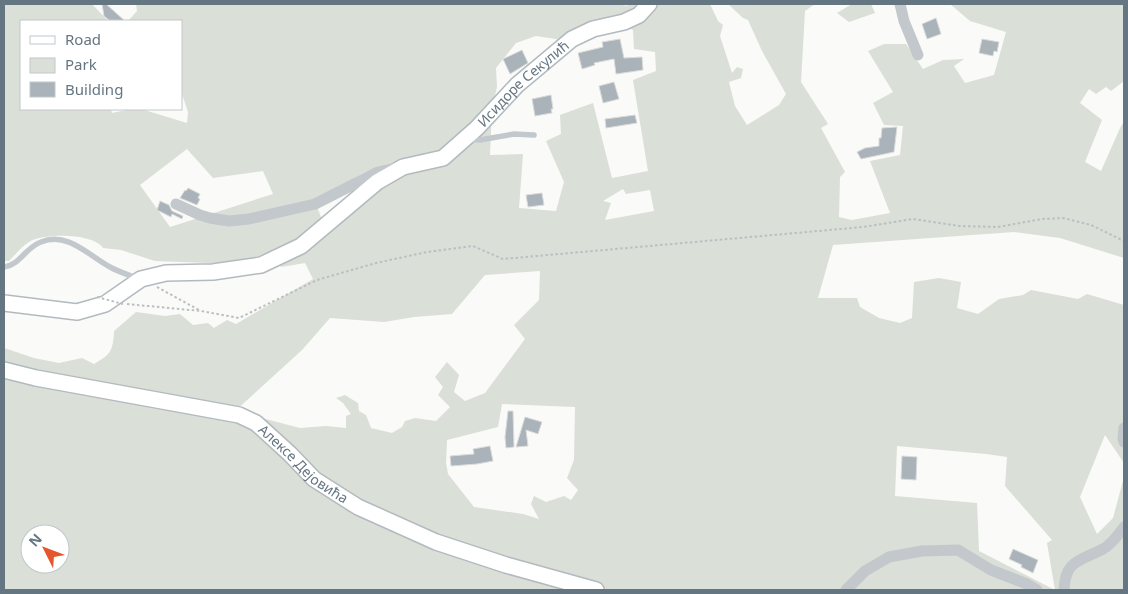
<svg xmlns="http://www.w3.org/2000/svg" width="1128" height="594" viewBox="0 0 1128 594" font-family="'Noto Sans',sans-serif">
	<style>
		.green { fill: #dadfd7; fill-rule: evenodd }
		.building { fill: #aab3b9; stroke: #dcdcda }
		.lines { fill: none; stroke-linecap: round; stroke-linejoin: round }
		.secondary-casing { stroke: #b3babf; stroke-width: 18 }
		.path { stroke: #bbbfc2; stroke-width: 2; stroke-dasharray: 2.5 2.5; stroke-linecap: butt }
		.lane { stroke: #c3c8cc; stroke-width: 5.5 }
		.street { stroke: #c3c8cc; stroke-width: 11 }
		.secondary { stroke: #fff; stroke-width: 15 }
		.path-bridge { stroke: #bbbfc2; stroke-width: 2; stroke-dasharray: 2.5 2.5; stroke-linecap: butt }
		.labels { text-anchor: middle; stroke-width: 5; stroke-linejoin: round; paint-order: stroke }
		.street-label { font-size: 14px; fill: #657683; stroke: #fff }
	</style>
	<rect width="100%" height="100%" fill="#fafaf8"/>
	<g class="green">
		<path d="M4,4h88l16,17h-87v88h90l1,4 19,-4h10l46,14 1,-11 -7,-21v-70h-53l9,-10 -1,-7h488l1,2 7,-2h78l8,17 5,4 -3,11 12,37 5,-6 6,2 -2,9 -12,4 6,24 12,19 32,-20 7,-11 -24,-43 -14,-31 -5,-2 -15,-14h87l-10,7 -4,71 27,42 -7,4 24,44 -5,5 -1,40 13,3 38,-7 -20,-52 30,-6 3,-29 -19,-1 -11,-22 20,-11 -25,-41 16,-7h22l17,25 20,-9 21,-1 -10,7 11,17 29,-8 12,-43 -36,-11 -20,-17h174v77l-13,10 -5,-4 -10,7 -7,-5 -9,14 22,17 -17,42 16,9 20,-45 3,-4v136l-64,-20 -46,-6 -181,13 -15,53h39l3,9 19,11 21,5 12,-5 2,-36 25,-4 22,4 -4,26 21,6 21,-15 24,-4 8,-5 47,9 9,-5 37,11v158l-19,-28 -25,62 17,37 16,-16 11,-41v113h-1120v-242l30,10 25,5 23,-5 12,6c17,-10 19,-13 20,-33l22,-19 29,4 15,-2 13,11 15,-2 6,5 13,-8 9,4 77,-45 -8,-16 -24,4 -3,-6 99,-72 40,-20 28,-4 20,-17 -87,19 -15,6 -48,28 7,19 -29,24 -58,20 -80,-3 -34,-11 -18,-2c-10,-15 -60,-15 -74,-6 -8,5 -14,13 -20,19h-5zM616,20l17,10 1,19 21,3 1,19 -23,9 15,91 -36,7 -19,-75 -33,12 1,19 -15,7 18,41 -8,29 -37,-3 4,-54 -33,1 2,-47 5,-21 -1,-19 20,-25 20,-7 26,4zM187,149l26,29 50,-7 10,23 -103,33 -30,-42zM623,189l3,5 24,-4 4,21 -49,9 6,-17 -8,-2zM540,271l-1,29 -25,25 11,14 -40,54 -20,8 -11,-9 5,-17 -12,-13 -12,15 8,10 -5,8 12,12 -14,14 -21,-3 -10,3 -3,6 -10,6 -21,-5 -5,-13 -7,-4 -1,-8 -13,-8 -9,3 7,5 8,11 -5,2v12l-20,-2 -26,2 -65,-17 67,-61 28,-32 54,4 30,-5 38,-3 33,-39zM502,404l73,3 -1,53 -7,18 11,12 -7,10 -7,-4 -18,6 -12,-6 -3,8 8,15 -16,-5 -49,-7 -26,-33 -2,-11 1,-23 51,-13zM897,446l89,8 21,3 -2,29 47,54 -5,3 8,47 -76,-39 -2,-48 -82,-7zM30,534h30v30h-30z"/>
		<path d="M852,4h19l4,9 -26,9 -12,-9z"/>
	</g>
	<g class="building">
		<path d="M102,4h4l19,17h-15l-6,-5z"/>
		<path d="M936,18l5,16 -14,5 -5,-15z"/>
		<path d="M620,39l4,19 18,-1 1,13 -27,4 -2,-15 -20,4 1,2 -13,4 -4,-16 25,-6 -1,-5z"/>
		<path d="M982,39l17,3 -2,10 -3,-1 -1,5 -14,-3z"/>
		<path d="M522,50l6,13 -18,11 -7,-15z"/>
		<path d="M614,82l5,17 -16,4 -4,-17z"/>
		<path d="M551,95l2,14h-2l1,4 -17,3 -3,-17z"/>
		<path d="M635,115l2,8 -31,5 -1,-9z"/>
		<path d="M897,127l-3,25 -33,7 -4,-7 8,-4 14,-2v-8h2l1,-10z"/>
		<path d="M188,188l12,6 -2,4 2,1 -3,6 -17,-7 5,-8 1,1z"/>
		<path d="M542,193l2,12 -16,2 -2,-12z"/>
		<path d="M160,201l9,4 3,6 11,5 -1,3 -10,-5 -1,3 -14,-7z"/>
		<path d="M508,411h5l1,36 -8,1 -1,-11z"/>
		<path d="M525,417l17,5 -4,12 -12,-4 2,16 -12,1z"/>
		<path d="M490,446l3,15 -16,3 -26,2 -1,-10 24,-2 -1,-5z"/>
		<path d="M902,456l15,1 -1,23 -15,-1z"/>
		<path d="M1013,549l25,11 -5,13 -12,-6 1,-2 -13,-6z"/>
	</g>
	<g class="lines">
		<defs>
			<g id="secondary">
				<path id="s1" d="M4,303l73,9 28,-8 36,-25 25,-6 47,-1 48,-7 40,-19 76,-64 26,-15 40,-9 34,-30 40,-43 55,-46 21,-10 31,-7 15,-7 10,-11"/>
				<path id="s2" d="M4,370l32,8 203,37 17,8 34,31 24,25 44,28 78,35 70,23 90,25"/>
			</g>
		</defs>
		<use href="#secondary" class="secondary-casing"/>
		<g class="path">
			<path d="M157,287l42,23"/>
			<path d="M127,304l74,7 38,7 78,-38 59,-17 51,-11 46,-6 30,13 360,-32 50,-8 46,7 39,1 44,-8 21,-1 28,7 33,16"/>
		</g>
		<g class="lane">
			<path d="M468,139l12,1 34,-6 20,1"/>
			<path d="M4,267c16,-2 22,-20 37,-25 27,-11 48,14 69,25 9,5 19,8 29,12"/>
		</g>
		<g class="street">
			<path d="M900,4l4,17 14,34"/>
			<path d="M176,204l24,11 10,3 19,3 20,-2 66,-15 63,-32 18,-4"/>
			<path d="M1124,428l-1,10 1,4"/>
			<path d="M846,590l19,-19 24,-14 33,-6 36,-1 33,20 36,14 10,6"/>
			<path d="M1064,590c1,-30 16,-29 39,-41 9,-5 15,-14 21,-22"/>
		</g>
		<use href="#secondary" class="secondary"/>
		<path class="path-bridge" d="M97,297l26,7"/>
	</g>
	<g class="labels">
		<g class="street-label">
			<text dy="5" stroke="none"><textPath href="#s1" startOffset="592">Исидоре Секулић</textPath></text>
			<text dy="5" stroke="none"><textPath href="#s2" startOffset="321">Алексе Дејовића</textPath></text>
		</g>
	</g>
	<rect width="1128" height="594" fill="none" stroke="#657683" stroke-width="10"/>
	<rect x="20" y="20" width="162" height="90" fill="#ffffff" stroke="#c1c8cd"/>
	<rect x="30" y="36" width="25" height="8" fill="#ffffff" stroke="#c1c8cd"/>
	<text x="65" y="45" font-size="15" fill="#657683">Road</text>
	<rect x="30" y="58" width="25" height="15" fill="#dadfd7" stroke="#c1c8cd"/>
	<text x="65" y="70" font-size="15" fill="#657683">Park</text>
	<rect x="30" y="82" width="25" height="15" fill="#aab3b9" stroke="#c1c8cd"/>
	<text x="65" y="95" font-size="15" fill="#657683">Building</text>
	<g transform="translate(45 549) rotate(312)"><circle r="24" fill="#ffffff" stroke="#c1c8cd"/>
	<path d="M0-4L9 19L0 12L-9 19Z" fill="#e4572e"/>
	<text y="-8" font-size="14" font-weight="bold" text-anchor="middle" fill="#657683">N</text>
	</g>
</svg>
